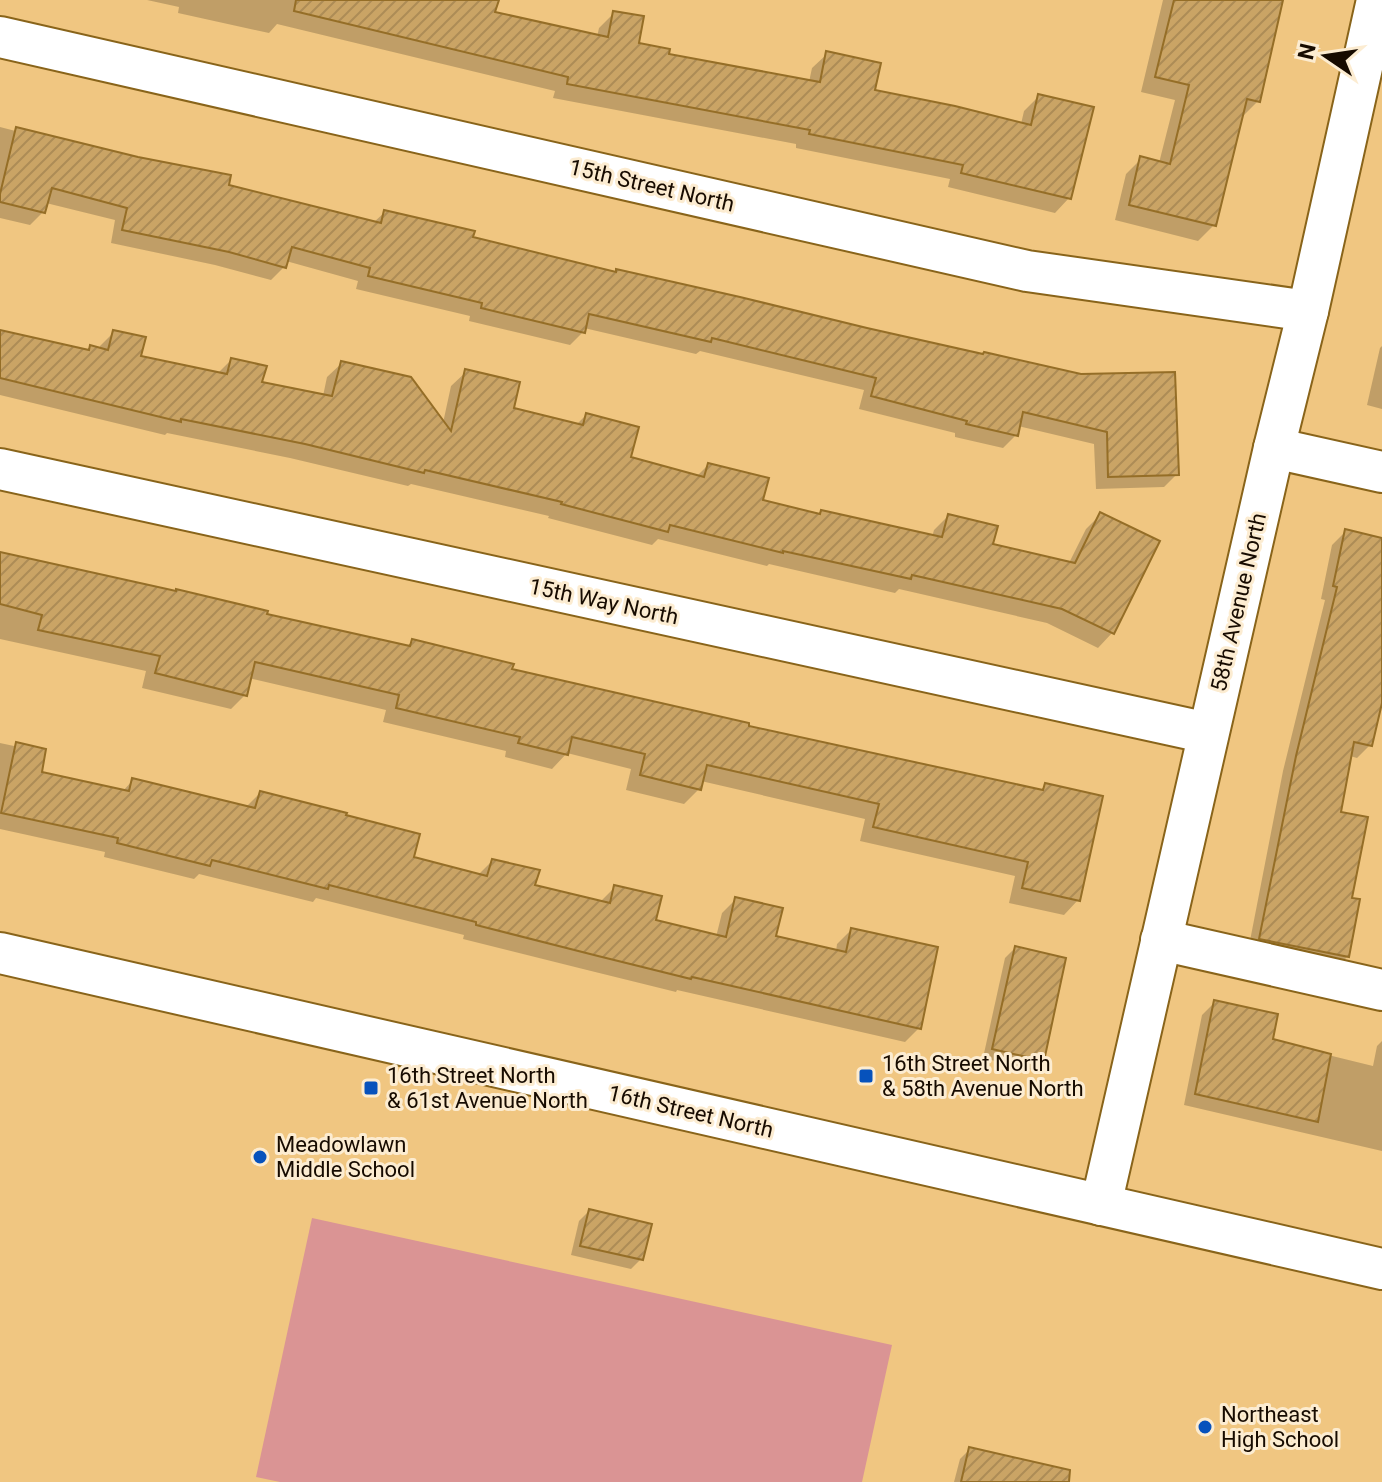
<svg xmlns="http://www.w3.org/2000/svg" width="1382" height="1482" viewBox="0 0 1382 1482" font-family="Roboto,sans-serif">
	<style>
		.garden { fill: #da9494 }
		.shadow { fill: #0003 }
		.building { fill: url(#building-hatch); stroke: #956e27; stroke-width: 2 }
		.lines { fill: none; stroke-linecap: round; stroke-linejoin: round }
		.minor-casing { stroke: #89641a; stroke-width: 44 }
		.minor { stroke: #fff; stroke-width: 40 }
		.poi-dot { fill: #0752bc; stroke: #fcecd1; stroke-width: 3 }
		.labels { text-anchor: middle; stroke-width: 6; stroke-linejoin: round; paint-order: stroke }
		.street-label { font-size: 22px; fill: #170b00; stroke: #fcecd1 }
		.poi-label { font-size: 22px; fill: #170b00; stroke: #fcecd1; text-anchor: start }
	</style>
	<defs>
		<pattern id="building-hatch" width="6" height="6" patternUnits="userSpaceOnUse" patternTransform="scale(2)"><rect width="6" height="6" fill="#caa465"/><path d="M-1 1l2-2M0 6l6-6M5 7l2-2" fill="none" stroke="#ad8c56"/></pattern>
	</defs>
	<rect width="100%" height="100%" fill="#f0c681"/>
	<path class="garden" d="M312,1218l580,127 -30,137h-582l-24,-5z"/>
	<g class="shadow">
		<path d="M147,0h350l-4,13 104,24 2,-9 15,-15 23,31 29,12 143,26 3,-14 15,-14 46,38 148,32 3,-13 15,-15 30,102 -14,15 -107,-26 2,-8 -154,-31v-4l-243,-46 2,-7 -278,-67 -8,9 -91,-20 1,-6z"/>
		<path d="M1163,0h118l-23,101 -15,15 -29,109 -16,16 -83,-21 11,-46 15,-15 18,4 16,-63 -34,-8z"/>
		<path d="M0,127l373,96 12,-11 86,27 144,34 368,83 194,118 -13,13 -68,2 -2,-45 -76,-18 -2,9 -13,13 -48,-11v-4l-96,-24 5,-19 -164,-39 -4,3 -112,-26 -1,4 -13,13 -101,-24 1,-5 -114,-27 2,-8 -72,-20 -2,6 -13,13 -56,-15 -104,-22 4,-23 -69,-17 -3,9 -13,13 -30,-7z"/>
		<path d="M0,332l86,20 4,-5 9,3 1,-4 14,-14 25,25 78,17 14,-14 29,23 63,13 4,-19 15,-14 101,60 8,-37 15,-14 45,38 65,15 10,-10 42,44 68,18 12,-12 52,36 58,15 114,21 2,-7 14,-14 43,29 78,18 17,-34 14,-14 57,27 -45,91 -14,15 -51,-25 -148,-34 -4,4 -126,-29 -2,2 -109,-27 -6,6 -104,-27 1,-2 -138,-32 -3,2 -118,-28 -123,-25 -2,2 -165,-40z"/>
		<path d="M1382,346v63l-15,-4 13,-57z"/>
		<path d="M1345,532l37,8v155l-12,50 -13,13 -7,-2 -12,58 12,85 -2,57 -13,13 -87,-18 35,-180 42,-171 -4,-1 11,-54z"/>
		<path d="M0,554l406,93 7,-6 97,29 236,57 293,65 7,-7 32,115 -14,15 -55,-12 6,-27 -155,-35 5,-22 -164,-38 -2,8 -15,15 -58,-14 5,-21 -64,-16 -15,16 -47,-12 1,-6 -123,-29 3,-12 -137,-32 -4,17 -14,14 -89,-21 4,-17 -146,-32z"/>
		<path d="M0,743l14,3 3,-2 22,29 83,19 11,-12 113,27 14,-14 84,24 68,42 66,16 14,-14 41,25 67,16 15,-15 39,35 62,15 6,-24 14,-14 38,39 62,14 1,-8 14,-14 68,98 -14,14 -228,-52 -1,2 -93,-23 -120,-30 1,-4 -148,-37 -3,4 -114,-28 -5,5 -90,-22 1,-5 -105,-23z"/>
		<path d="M1015,948l27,112 -10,10 -49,-12 22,-100z"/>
		<path d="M1214,1003l57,38 102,25 4,-20 5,-5v110l-198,-46 18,-90z"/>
		<path d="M589,1211l52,48 -10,10 -60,-14 8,-34z"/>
		<path d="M970,1449l46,33h-62l6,-23z"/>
	</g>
	<g class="building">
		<path d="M296,0h203l-4,12 113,25 5,-26 31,5 -5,27 31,6 -1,5 151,28 6,-31 55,12 -6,27 80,16 76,19 7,-31 56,13 -23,92 -110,-26 2,-8 -154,-31 1,-4 -243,-46 1,-7 -274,-66z"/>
		<path d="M1174,0h109l-23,102 -13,-3 -31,127 -87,-21 11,-49 30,8 19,-79 -34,-8z"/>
		<path d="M16,127l122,30 93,18 -2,10 152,38 3,-13 91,21 -2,6 143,35v-3l124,28 127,31 116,26 1,-2 97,22 94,-2 4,103 -71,2 -1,-45 -84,-20 -5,24 -52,-12 1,-3 -96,-25 5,-18 -164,-40 -1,4 -122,-28 -4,19 -104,-25 1,-5 -114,-27 2,-8 -78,-21 -6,21 -57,-16 -107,-22 5,-22 -75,-20 -7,25 -45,-11v-8z"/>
		<path d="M0,330l89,20 1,-5 18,5 5,-20 33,7 -5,19 86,18 4,-16 36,8 -5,16 70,14 9,-35 70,16 40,54 14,-62 55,13 -6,26 69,17 3,-12 53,14 -8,30 73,20 4,-14 61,15 -6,22 57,14 1,-4 121,27 6,-23 50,12 -5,18 82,19 25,-51 60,29 -46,93 -52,-25 -150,-34 -1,4 -128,-28v2l-113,-28 -2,7 -107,-28 1,-2 -137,-32 -1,3 -119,-29 -124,-25v3l-181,-44z"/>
		<path d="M1345,529l37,9v165l-10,43 -18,-4 -13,70 27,5 -16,81 8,1 -11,58 -90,-18 37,-183 41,-169 -4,-1z"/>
		<path d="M0,552l176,39v-2l92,22 -1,3 143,32 2,-7 102,25 -2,5 237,54v3l294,64 2,-7 58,13 -23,105 -58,-13 6,-26 -155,-35 6,-23 -172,-39 -6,25 -61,-15 5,-21 -73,-17 -4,18 -50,-12 2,-6 -124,-29 3,-13 -144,-33 -8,34 -92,-23 5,-17 -122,-26 4,-15 -42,-11z"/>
		<path d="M16,742l30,7 -4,23 87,19 3,-13 123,30 5,-17 87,22 -1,2 74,19 -6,23 73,19 5,-17 48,11 -5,15 75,18 4,-18 48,11 -6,24 70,17 9,-40 48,11 -7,28 70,16 5,-24 87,19 -17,82 -229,-52 -1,2 -93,-23 -122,-31v-3l-147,-37 -1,4 -116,-29 -2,6 -93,-23 1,-5 -117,-25z"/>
		<path d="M1015,946l51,12 -22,103 -52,-12z"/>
		<path d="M1214,1000l64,14 -5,25 58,15 -13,68 -123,-28z"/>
		<path d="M589,1209l63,15 -9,36 -63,-14z"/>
		<path d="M969,1447l101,23 -1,12h-108z"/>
	</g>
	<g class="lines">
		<defs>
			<g id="minor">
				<path d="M0,37l1027,234 281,40"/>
				<path d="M1274,448l108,24"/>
				<path d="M0,469l1208,264"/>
				<path d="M1161,940l221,50"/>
				<path d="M0,953l1382,316"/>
				<path d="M1101,1205l173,-757 34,-137 69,-311"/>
			</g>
		</defs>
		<use href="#minor" class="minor-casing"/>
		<use href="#minor" class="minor"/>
	</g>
	<g class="poi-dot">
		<rect x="858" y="1068" width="16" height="16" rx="4"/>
		<rect x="363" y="1080" width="16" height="16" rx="4"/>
		<circle cx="260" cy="1157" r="8"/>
		<circle cx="1205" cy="1427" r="8"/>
	</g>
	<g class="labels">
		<g class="street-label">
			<text transform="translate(652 185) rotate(13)" y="8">15th Street North</text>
			<text transform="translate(604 601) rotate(12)" y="8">15th Way North</text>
			<text transform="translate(1238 602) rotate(-77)" y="8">58th Avenue North</text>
			<text transform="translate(691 1111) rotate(13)" y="8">16th Street North</text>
		</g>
		<g class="poi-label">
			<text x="882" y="1071">16th Street North<tspan x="882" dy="25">&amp; 58th Avenue North</tspan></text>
			<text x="387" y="1083">16th Street North<tspan x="387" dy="25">&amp; 61st Avenue North</tspan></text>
			<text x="276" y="1152">Meadowlawn<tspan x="276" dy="25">Middle School</tspan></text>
			<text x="1221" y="1422">Northeast<tspan x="1221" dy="25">High School</tspan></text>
		</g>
	</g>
	<g transform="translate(1326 56) rotate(283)" stroke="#fcecd1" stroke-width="6" paint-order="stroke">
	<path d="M0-6L14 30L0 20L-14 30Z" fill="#170b00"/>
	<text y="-12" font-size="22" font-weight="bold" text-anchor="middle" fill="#170b00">N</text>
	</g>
</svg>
